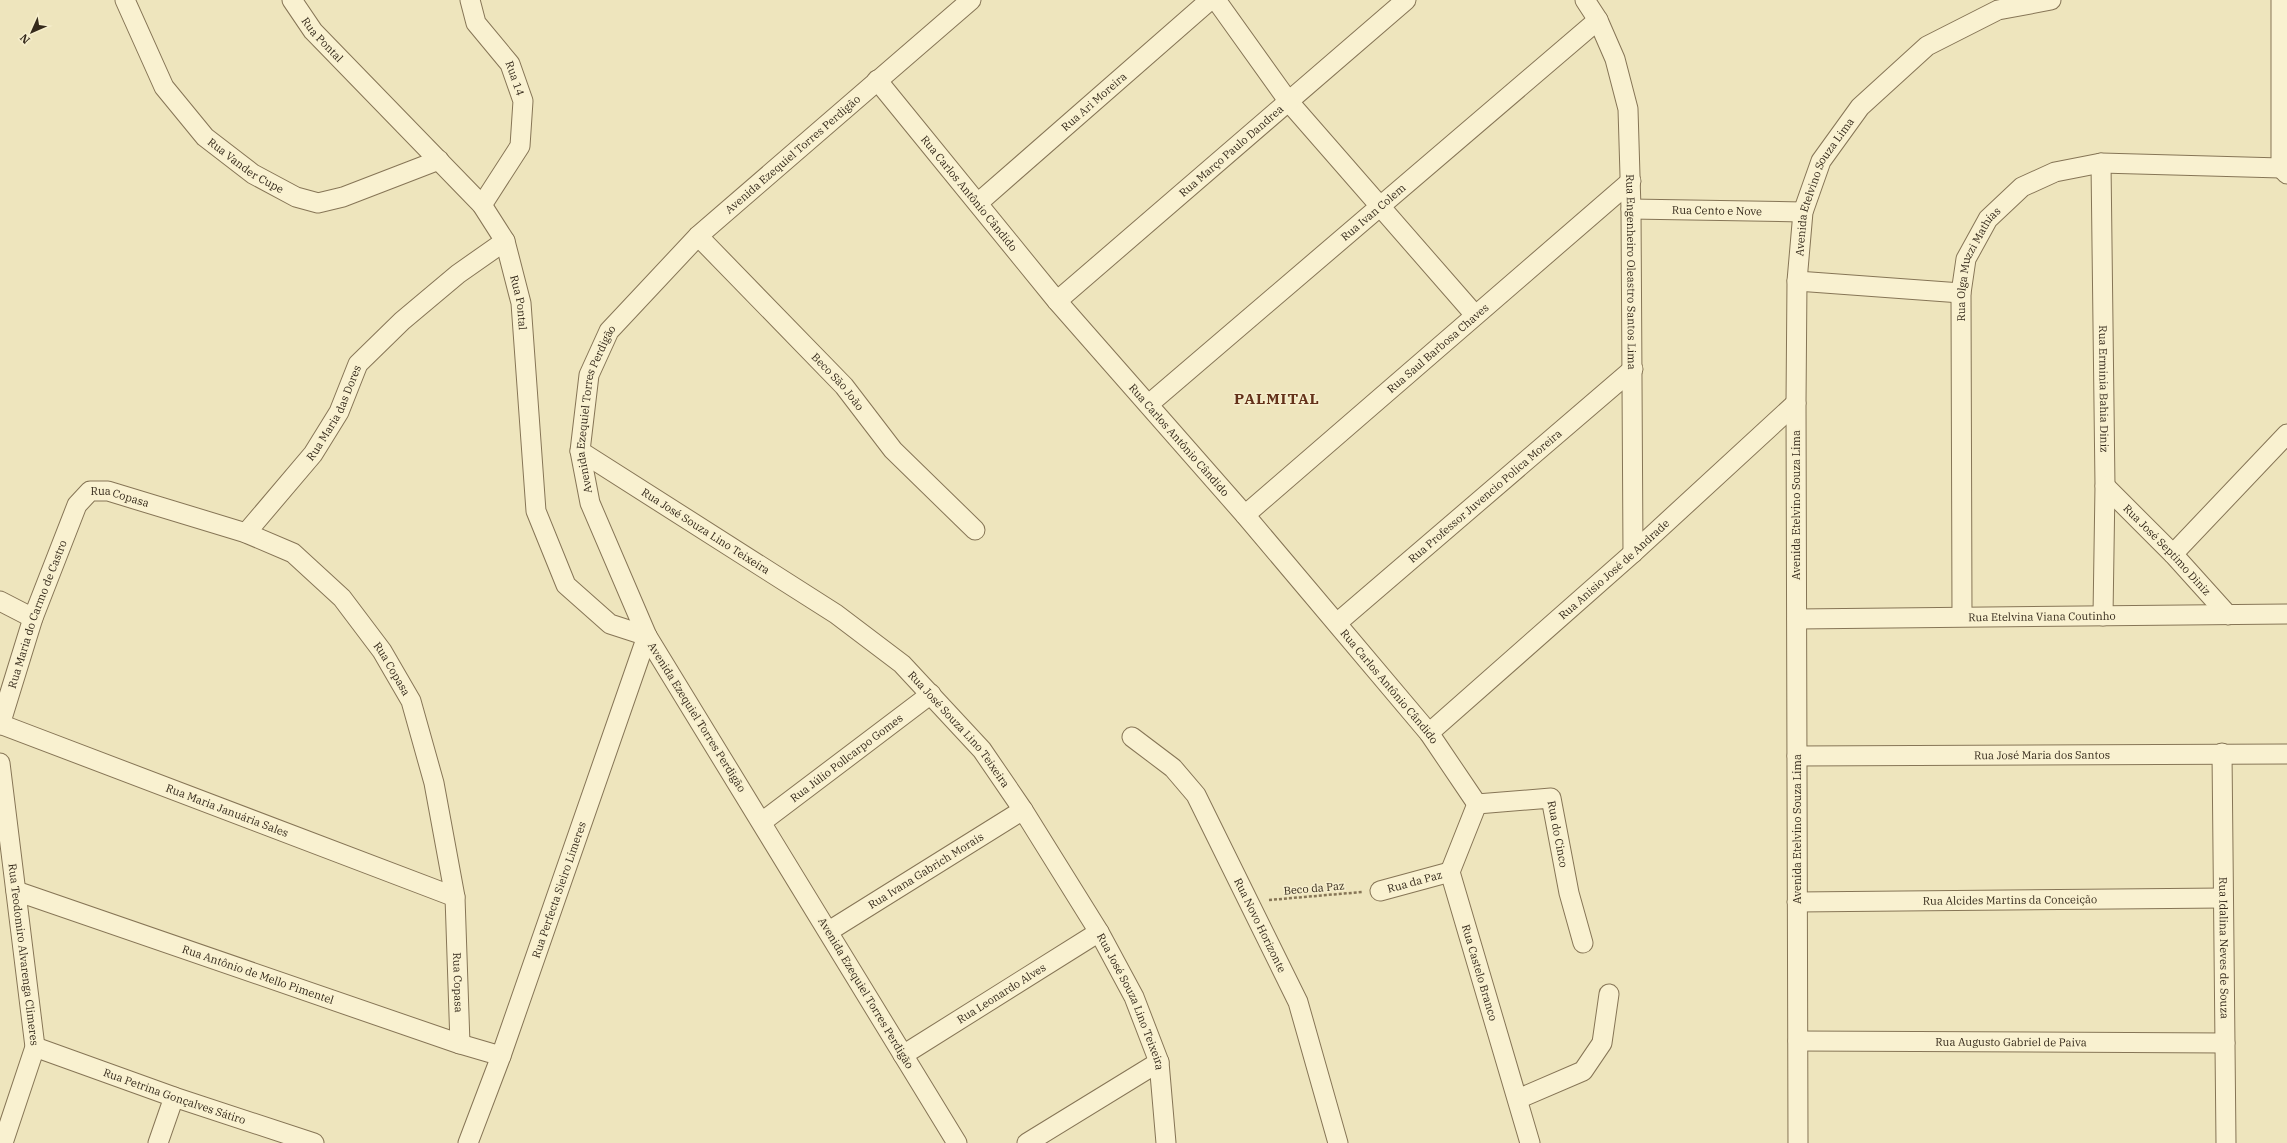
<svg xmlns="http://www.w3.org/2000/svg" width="2287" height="1143" viewBox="0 0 2287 1143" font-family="'IBM Plex Serif',serif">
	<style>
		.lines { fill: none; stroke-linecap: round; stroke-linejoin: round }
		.minor-casing { stroke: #867556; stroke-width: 21 }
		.path { stroke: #867556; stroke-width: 2.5; stroke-dasharray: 3 2; stroke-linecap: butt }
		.minor { stroke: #f9f1d0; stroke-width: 19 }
		.labels { text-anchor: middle; stroke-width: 3; stroke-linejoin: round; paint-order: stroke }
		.street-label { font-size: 11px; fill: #352a1b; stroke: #f6eecc }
		.district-label { font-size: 15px; font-weight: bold; letter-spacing: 1px; fill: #633119; stroke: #f6eecc }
	</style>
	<rect width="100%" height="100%" fill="#eee5bd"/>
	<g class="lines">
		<defs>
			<g id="minor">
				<path id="s1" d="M125,0l39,87 41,50 48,37 43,23 22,6 25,-6 96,-37"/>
				<path id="s2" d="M292,0l21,31 169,174 23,36 16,62 15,208 30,74 44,39 37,12"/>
				<path id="s3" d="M470,0l6,23 34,41 13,37 -3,45 -38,59"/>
				<path d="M1216,0l73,102 186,213"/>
				<path id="s4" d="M1585,0l13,20 17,39 13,50 3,100 2,344"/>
				<path d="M2281,0v168l6,6"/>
				<path id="s5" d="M877,80l180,221 188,214 184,218 48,71"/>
				<path id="s6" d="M2101,163l4,323 -2,130"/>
				<path id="s7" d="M978,203l232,-203"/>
				<path id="s8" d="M1631,209l172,3"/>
				<path id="s9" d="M698,236l146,150 49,64 82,80"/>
				<path d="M1797,281l164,12"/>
				<path id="s10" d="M1057,301l349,-301"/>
				<path id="s11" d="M1149,404l449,-384"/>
				<path id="s12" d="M580,451l256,163 66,50 80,86 41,60 76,122 35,65 25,65 7,81"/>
				<path id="s13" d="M2105,486l68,68 55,61"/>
				<path id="s14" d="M1245,515l386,-334"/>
				<path id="s15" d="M246,533l67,-79 26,-42 19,-48 44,-43 56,-47 47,-33"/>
				<path d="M2173,554l114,-120"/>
				<path d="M0,601l33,17"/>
				<path id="s16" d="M1962,616l-1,-323 5,-34 22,-40 34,-32 33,-15 46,-9 180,5"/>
				<path id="s17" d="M1797,619l490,-5"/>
				<path id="s18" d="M1337,623l296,-254"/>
				<path id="s19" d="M0,724l455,173"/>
				<path id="s20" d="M0,725l33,-107 44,-113 13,-14h18l138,42 47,20 49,45 40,53 29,50 23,82 21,114 5,147"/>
				<path id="s21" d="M1429,733l204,-180 163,-150"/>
				<path id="s22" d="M1132,737l41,31 23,27 102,207 40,141"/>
				<path id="s23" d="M2222,753l4,390"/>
				<path id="s24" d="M1797,756l490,-2"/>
				<path id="s25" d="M0,763l35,284 -32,96"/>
				<path id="s26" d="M1477,804l-27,68 80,271"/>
				<path id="s27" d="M1477,804l74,-6 18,95 14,50"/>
				<path id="s28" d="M762,822l169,-128"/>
				<path id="s29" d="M16,891l444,153 41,12"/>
				<path id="s30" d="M1380,891l70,-19"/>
				<path id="s31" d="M1797,902l426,-4"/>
				<path id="s32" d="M829,931l194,-121"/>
				<path id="s33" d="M1798,1041l427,2"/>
				<path id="s34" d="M35,1047l139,50 140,46"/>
				<path id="s35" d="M903,1055l196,-123"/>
				<path d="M1518,1099l65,-28 19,-28 7,-49"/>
				<path d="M158,1143l16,-46"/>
				<path id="s36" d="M468,1143l33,-87 146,-420"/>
				<path id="s37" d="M957,1143l-310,-507 -57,-133 -10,-52 9,-76 20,-44 89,-95 273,-236"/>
				<path d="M1027,1143l132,-81"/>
				<path id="s38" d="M1798,1143l-2,-740 1,-122 6,-69 18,-51 39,-54 67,-61 71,-36 53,-10"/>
			</g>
		</defs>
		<use href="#minor" class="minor-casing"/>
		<path class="path" d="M1269,900l93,-8"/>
		<use href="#minor" class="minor"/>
	</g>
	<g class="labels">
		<g class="street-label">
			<text dy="4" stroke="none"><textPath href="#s2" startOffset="50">Rua Pontal</textPath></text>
			<text dy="4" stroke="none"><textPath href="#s3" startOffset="92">Rua 14</textPath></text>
			<text dy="4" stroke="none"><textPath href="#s7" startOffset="154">Rua Ari Moreira</textPath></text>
			<text dy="4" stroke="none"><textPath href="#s10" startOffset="230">Rua Março Paulo Dandrea</textPath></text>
			<text dy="4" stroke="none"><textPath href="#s37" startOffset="1172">Avenida Ezequiel Torres Perdigão</textPath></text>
			<text dy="4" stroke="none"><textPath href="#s1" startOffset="210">Rua Vander Cupe</textPath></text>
			<text dy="4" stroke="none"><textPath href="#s38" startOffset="962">Avenida Etelvino Souza Lima</textPath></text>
			<text dy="4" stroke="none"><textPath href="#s5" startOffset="146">Rua Carlos Antônio Cândido</textPath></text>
			<text dy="4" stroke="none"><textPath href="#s8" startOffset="86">Rua Cento e Nove</textPath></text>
			<text dy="4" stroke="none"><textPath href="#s11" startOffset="295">Rua Ivan Colem</textPath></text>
			<text dy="4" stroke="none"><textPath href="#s16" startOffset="356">Rua Olga Muzzi Mathias</textPath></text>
			<text dy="4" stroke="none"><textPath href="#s4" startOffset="281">Rua Engenheiro Oleastro Santos Lima</textPath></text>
			<text dy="4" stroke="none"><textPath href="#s2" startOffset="386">Rua Pontal</textPath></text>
			<text dy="4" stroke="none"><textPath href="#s14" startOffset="255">Rua Saul Barbosa Chaves</textPath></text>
			<text dy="4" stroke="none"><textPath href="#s9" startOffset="202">Beco São João</textPath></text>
			<text dy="4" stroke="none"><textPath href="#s6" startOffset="226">Rua Erminia Bahia Diniz</textPath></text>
			<text dy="4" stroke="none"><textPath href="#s37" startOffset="836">Avenida Ezequiel Torres Perdigão</textPath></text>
			<text dy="4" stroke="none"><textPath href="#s15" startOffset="150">Rua Maria das Dores</textPath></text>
			<text dy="4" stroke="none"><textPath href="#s5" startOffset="470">Rua Carlos Antônio Cândido</textPath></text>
			<text dy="4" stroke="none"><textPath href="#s18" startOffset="195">Rua Professor Juvencio Polica Moreira</textPath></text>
			<text dy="4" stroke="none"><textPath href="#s20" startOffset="283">Rua Copasa</textPath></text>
			<text transform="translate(1796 505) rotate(-90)" y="4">Avenida Etelvino Souza Lima</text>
			<text dy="4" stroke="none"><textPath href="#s12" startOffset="149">Rua José Souza Lino Teixeira</textPath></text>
			<text dy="4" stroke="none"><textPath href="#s13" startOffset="89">Rua José Septimo Diniz</textPath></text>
			<text dy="4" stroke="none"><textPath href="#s21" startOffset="247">Rua Anisio José de Andrade</textPath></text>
			<text dy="4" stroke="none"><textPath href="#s20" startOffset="117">Rua Maria do Carmo de Castro</textPath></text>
			<text dy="4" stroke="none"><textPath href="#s17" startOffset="245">Rua Etelvina Viana Coutinho</textPath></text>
			<text dy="4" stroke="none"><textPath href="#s20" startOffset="619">Rua Copasa</textPath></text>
			<text dy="4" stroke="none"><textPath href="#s5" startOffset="794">Rua Carlos Antônio Cândido</textPath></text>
			<text transform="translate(697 717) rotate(58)" y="4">Avenida Ezequiel Torres Perdigão</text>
			<text dy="4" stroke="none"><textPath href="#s12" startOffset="473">Rua José Souza Lino Teixeira</textPath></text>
			<text dy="4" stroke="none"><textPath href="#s24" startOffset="245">Rua José Maria dos Santos</textPath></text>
			<text dy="4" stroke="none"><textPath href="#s28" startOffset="106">Rua Júlio Pollcarpo Gomes</textPath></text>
			<text dy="4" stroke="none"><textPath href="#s19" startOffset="243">Rua Maria Januária Sales</textPath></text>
			<text transform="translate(1797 829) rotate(-90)" y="4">Avenida Etelvino Souza Lima</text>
			<text dy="4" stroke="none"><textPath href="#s27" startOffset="111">Rua do Cinco</textPath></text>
			<text dy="4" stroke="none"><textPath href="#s32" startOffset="114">Rua Ivana Gabrich Morais</textPath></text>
			<text dy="4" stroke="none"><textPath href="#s30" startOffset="36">Rua da Paz</textPath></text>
			<text transform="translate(1314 888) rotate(-5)" y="4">Beco da Paz</text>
			<text dy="4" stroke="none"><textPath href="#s36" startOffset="269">Rua Perfecta Sieiro Limeres</textPath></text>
			<text dy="4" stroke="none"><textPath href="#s31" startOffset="213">Rua Alcides Martins da Conceição</textPath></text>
			<text dy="4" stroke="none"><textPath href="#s22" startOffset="232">Rua Novo Horizonte</textPath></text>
			<text dy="4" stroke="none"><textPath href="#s23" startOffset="195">Rua Idalina Neves de Souza</textPath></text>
			<text dy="4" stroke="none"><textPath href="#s25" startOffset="193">Rua Teodomiro Alvarenga Climeres</textPath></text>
			<text dy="4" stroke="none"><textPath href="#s26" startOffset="178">Rua Castelo Branco</textPath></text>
			<text dy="4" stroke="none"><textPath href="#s29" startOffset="256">Rua Antônio de Mello Pimentel</textPath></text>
			<text dy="4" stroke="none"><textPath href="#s20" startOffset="943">Rua Copasa</textPath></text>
			<text transform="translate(866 993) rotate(59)" y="4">Avenida Ezequiel Torres Perdigão</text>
			<text dy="4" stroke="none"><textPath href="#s35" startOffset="116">Rua Leonardo Alves</textPath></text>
			<text dy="4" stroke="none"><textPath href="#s12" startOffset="797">Rua José Souza Lino Teixeira</textPath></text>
			<text dy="4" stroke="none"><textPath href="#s33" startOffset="213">Rua Augusto Gabriel de Paiva</textPath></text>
			<text dy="4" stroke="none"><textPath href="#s34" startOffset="148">Rua Petrina Gonçalves Sátiro</textPath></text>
		</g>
		<g class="district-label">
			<text x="1277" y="404">PALMITAL</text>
		</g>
	</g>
	<g transform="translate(32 32) rotate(225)" stroke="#f6eecc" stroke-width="3" paint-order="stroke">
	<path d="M0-3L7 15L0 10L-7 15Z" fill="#352a1b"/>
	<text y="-6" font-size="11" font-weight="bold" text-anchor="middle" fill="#352a1b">N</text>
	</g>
</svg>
